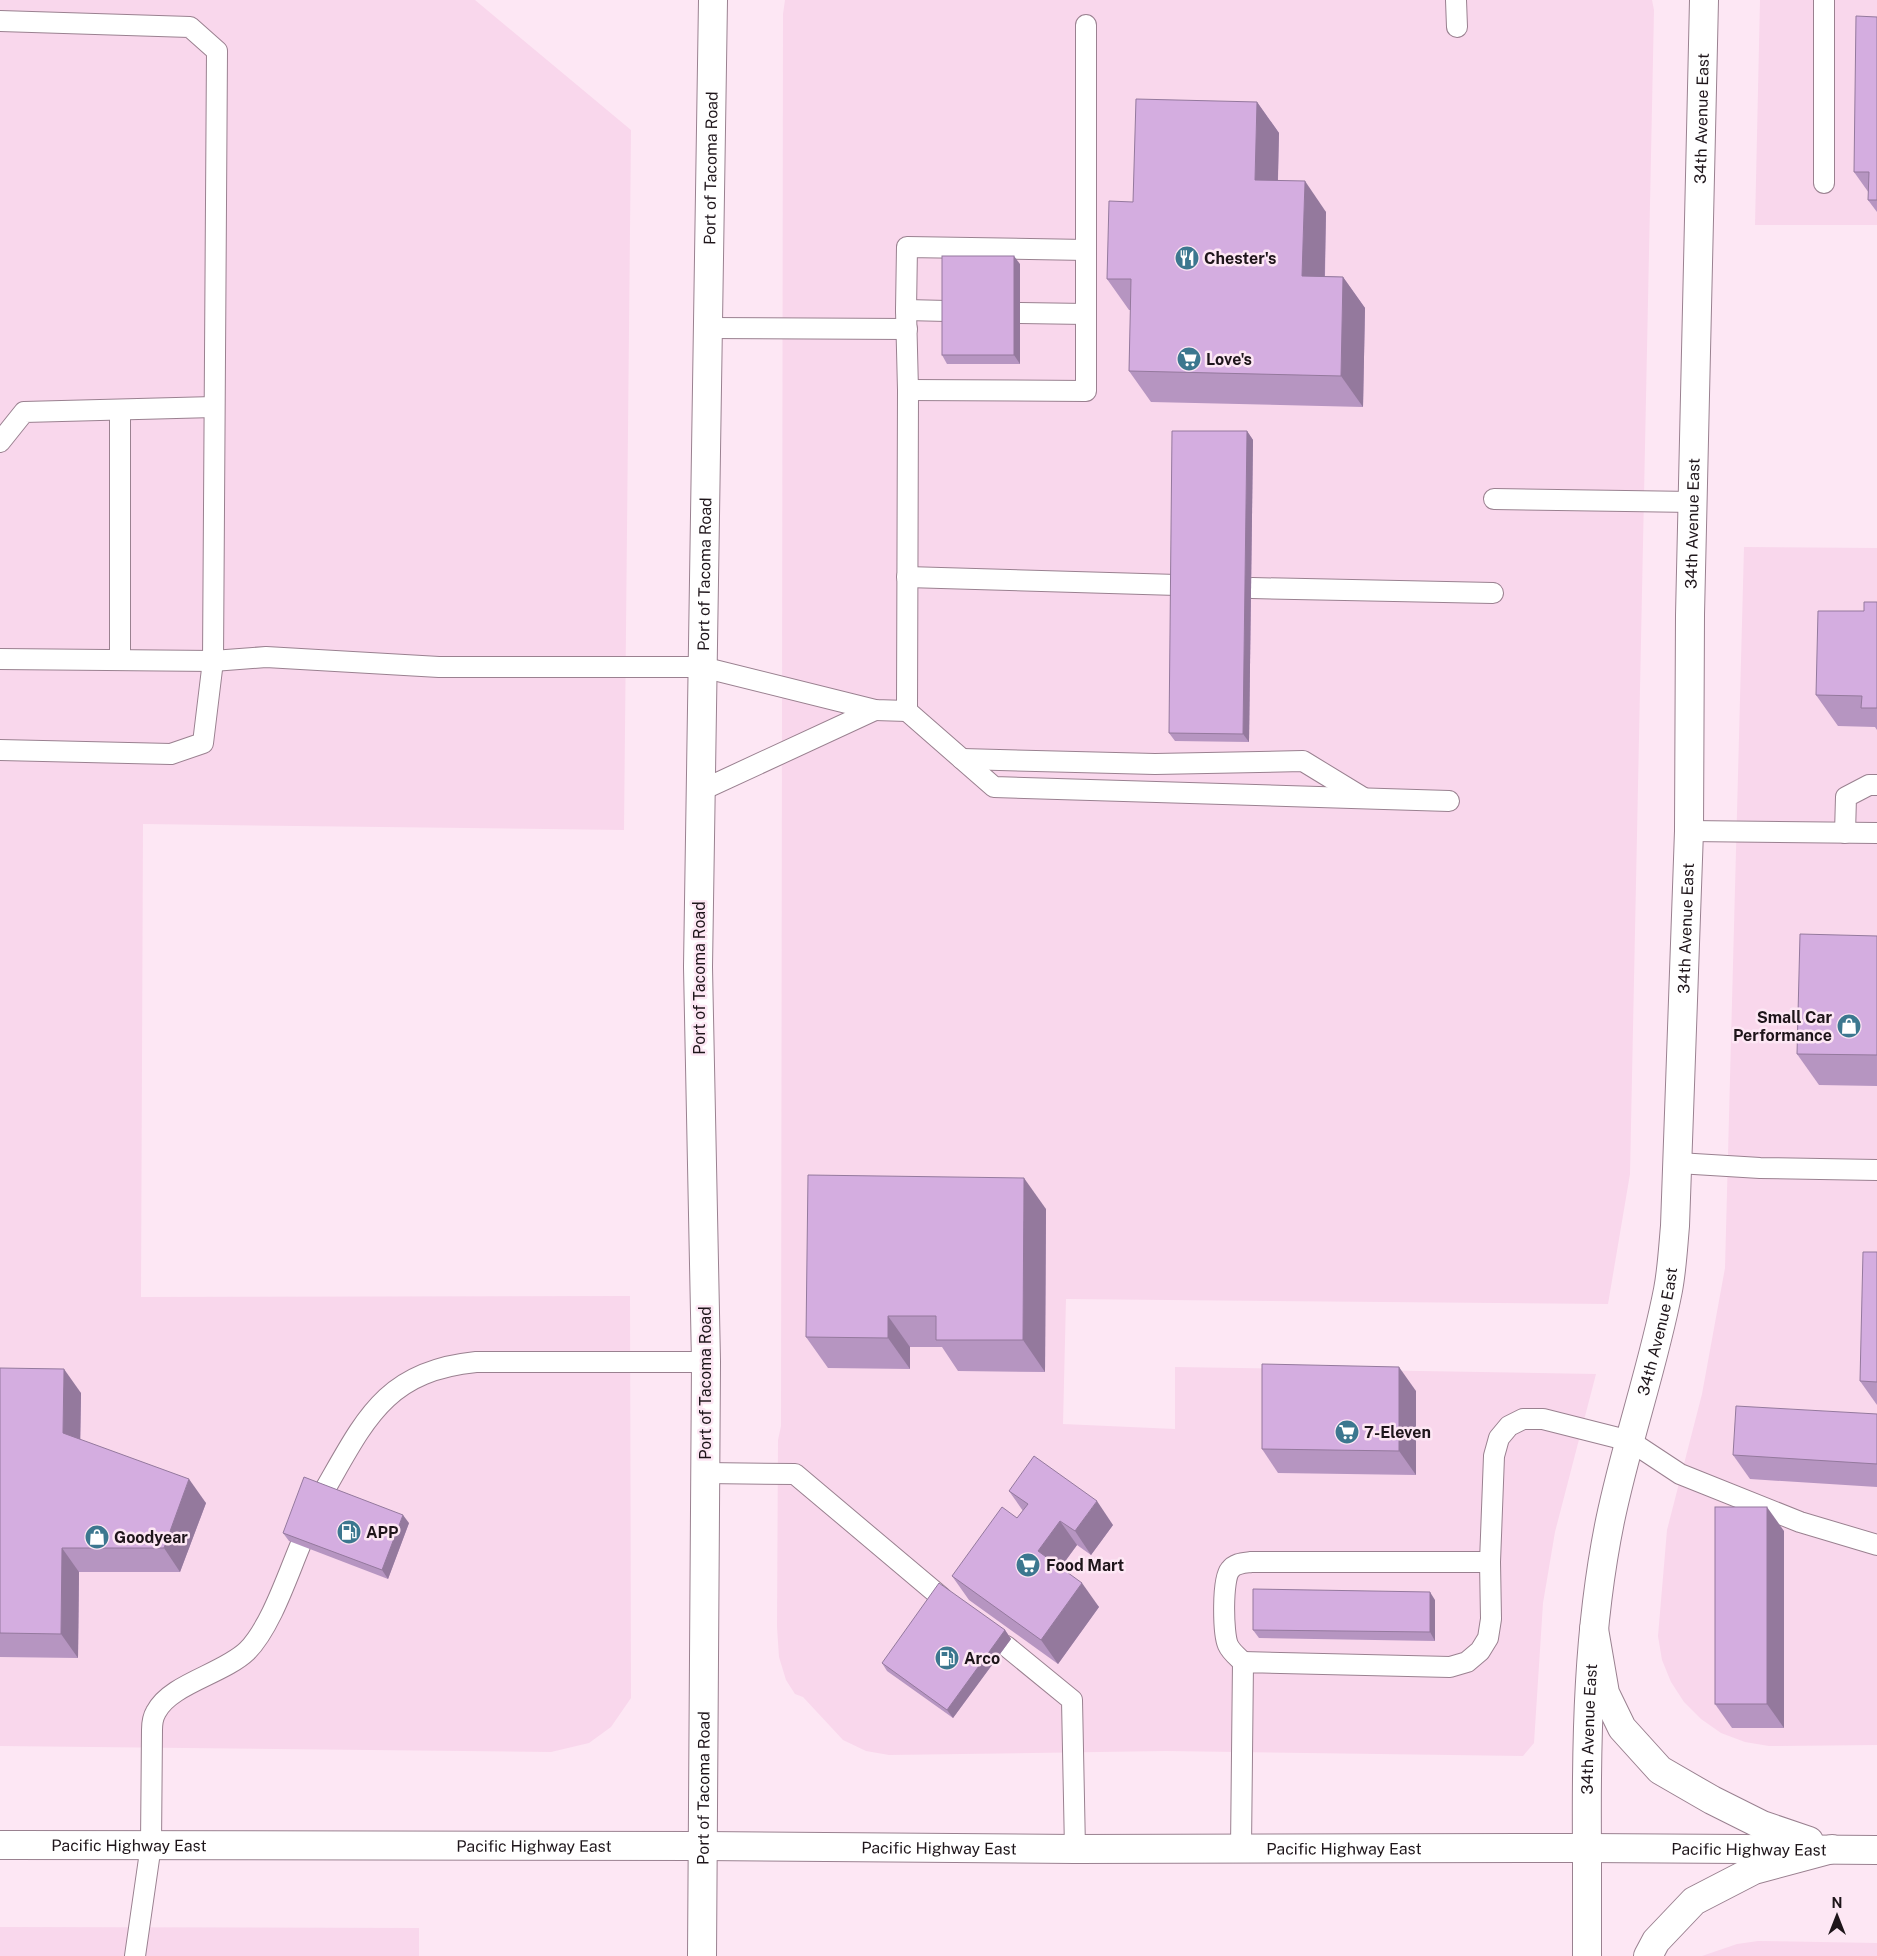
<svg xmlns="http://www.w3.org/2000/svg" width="1877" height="1956" viewBox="0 0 1877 1956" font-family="'Public Sans',sans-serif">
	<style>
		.built { fill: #f9d7ec }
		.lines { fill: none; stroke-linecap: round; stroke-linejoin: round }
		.service-casing { stroke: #9a8190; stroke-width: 22 }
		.tertiary-casing { stroke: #9a8190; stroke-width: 30 }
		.secondary-casing { stroke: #9a8190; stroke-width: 30 }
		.motorway-casing { stroke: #9a8190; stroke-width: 30 }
		.service { stroke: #fff; stroke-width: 20 }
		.tertiary { stroke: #fff; stroke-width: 28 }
		.secondary { stroke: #fff; stroke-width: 28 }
		.motorway { stroke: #fff; stroke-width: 28 }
		.wall { fill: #b695c1 }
		.shaded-wall { fill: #94799d }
		.building { fill: #d4ade0; stroke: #94799d }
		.labels { text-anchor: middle; stroke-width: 5; stroke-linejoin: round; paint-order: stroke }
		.street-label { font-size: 16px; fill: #1e151a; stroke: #fde7f4 }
		.poi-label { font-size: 16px; font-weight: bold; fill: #1e151a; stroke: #fde7f4; text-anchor: start }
	</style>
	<rect width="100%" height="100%" fill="#fde7f4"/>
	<g class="built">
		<path d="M0,0h475l156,130 -7,700 -481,-6 -2,473 489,-1 1,402 -20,29 -22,16 -38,9 -551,-6z"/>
		<path d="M785,0h867l2,10 -24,1164 -22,130 -542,-5 -3,125 112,5v-62l421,7 -41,158 -12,71 -9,140 -11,13 -357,-5 -277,4 -23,-4 -23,-11 -40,-43 -8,-3 -9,-14 -7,-23 -2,-30 1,-187 3,-14 2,-1412z"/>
		<path d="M1760,0h117v225h-122z"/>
		<path d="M1744,547l133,1v1197l-108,1 -24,-4 -24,-9 -20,-14 -17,-17 -13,-20 -9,-22 -4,-24 9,-106 35,-136 23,-126z"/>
		<path d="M0,1927l419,1v28h-419z"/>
		<path d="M1758,1941l119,2v13h-175l35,-12z"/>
	</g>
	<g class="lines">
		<defs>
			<g id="service">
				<path d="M1456,0l1,27"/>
				<path d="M0,21l190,6 27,24 -4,610 -10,82 -32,11 -171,-4"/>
				<path d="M1824,183v-183"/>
				<path d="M906,310l41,1"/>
				<path d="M1020,313l66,1"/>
				<path d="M709,328l198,1"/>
				<path d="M908,390l178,1v-366"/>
				<path d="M0,442l24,-30 190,-5"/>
				<path d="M1494,499l199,3"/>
				<path d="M907,577l270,8"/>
				<path d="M1252,588l241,5"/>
				<path d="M0,659l213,2 53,-4 173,10h263l173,43 32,1 1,-321 -2,-80 1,-63 179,3"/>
				<path d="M120,660v-250"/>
				<path d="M907,711l87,76 455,14"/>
				<path d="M962,759l193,5 148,-3 59,36"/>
				<path d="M700,791l175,-81"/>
				<path d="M1689,831l188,2"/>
				<path d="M1845,833l1,-36 23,-12h8"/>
				<path d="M1678,1163l82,5 117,2"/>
				<path d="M705,1473l90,1 146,123"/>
				<path d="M324,1491c41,-71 61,-120 152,-129h230"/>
				<path d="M1006,1646l66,54 3,149"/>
				<path d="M1243,1662c-5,-5 -12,-10 -15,-17 -5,-11 -6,-66 2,-75 5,-7 13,-7 21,-8h239"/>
				<path d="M1241,1848l2,-186 207,5 17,-5 13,-11 8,-13 3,-19 -1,-57 4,-106 5,-18 10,-12 14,-7h20l87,22 50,33 120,48 77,23"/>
				<path d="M135,1956l16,-111 1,-115c0,-6 1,-13 4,-18 14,-28 67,-38 91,-61 23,-23 40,-74 53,-105"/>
			</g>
			<g id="tertiary">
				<path id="s1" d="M1587,1848c-1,-110 1,-219 23,-327 16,-78 43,-153 58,-231 4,-21 5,-42 7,-64l14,-395 1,-216 14,-615"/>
			</g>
			<g id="secondary">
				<path d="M1594,1629l11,64 17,35 38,42 52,30 50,25 47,16"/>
				<path id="s2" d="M0,1845l702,1 373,3 512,-1 290,2"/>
				<path id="s3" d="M702,1956l4,-594 -8,-395 15,-967"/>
			</g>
			<g id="motorway">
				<path d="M1587,1848v108"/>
				<path d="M1648,1956l8,-15 38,-40 60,-31 78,-21"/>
			</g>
		</defs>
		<use href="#service" class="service-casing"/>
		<use href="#tertiary" class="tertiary-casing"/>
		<use href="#secondary" class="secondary-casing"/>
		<use href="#motorway" class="motorway-casing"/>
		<use href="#service" class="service"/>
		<use href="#tertiary" class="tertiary"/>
		<use href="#secondary" class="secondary"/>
		<use href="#motorway" class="motorway"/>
	</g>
	<g class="wall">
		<path d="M1877,17v195l-9,-12 1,-7 -15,-21z"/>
		<path d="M1257,102l22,31 -1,47 48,32 -1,64 18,1 22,31 -2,99 -212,-5 -22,-31 2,-61h-2l-22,-31 26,-77z"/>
		<path d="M1020,264v100h-73l-5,-9z"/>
		<path d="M1247,431l6,9 -4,302 -74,-1 -6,-8z"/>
		<path d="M1877,602v128l-2,-3 -37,-1 -22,-31 48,-84z"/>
		<path d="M1877,936v150l-58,-1 -22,-31z"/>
		<path d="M1046,1209l-1,163 -87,-1 -16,-24h-32v22l-82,-1 -22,-31z"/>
		<path d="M1877,1252v153l-17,-24z"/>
		<path d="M0,1368l81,25 -1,47 126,63 -26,69h-101l-1,86 -78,-1z"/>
		<path d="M1416,1391v84l-138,-2 -16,-24z"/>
		<path d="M1877,1414v73l-127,-8 -17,-24z"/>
		<path d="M1009,1491l104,34 -22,30 -14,-10 -16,22 38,40 -41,57 -89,-64 -17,-24 65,-58 6,-7z"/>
		<path d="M409,1523l-21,56 -99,-38 -6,-8z"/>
		<path d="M1784,1531v197h-52l-17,-24z"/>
		<path d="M1435,1600v41l-176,-3 -6,-8z"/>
		<path d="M1005,1630l6,9 -58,79 -66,-47 -5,-8z"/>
	</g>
	<g class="shaded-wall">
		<path d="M1257,102l22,31 -2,78 -22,-31z"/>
		<path d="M1305,181l21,31 -2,95 -22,-31z"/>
		<path d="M1014,256l6,8v100l-6,-9z"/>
		<path d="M1343,277l22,31 -2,99 -22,-31z"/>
		<path d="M1247,431l6,9 -4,302 -6,-8z"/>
		<path d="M1024,1178l22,31 -1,163 -22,-32z"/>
		<path d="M888,1316l22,31v22l-22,-31z"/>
		<path d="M1399,1367l17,24v84l-17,-24z"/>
		<path d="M64,1369l17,24 -1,64 -17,-24z"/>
		<path d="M189,1479l17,24 -26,69 -16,-24z"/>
		<path d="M1097,1501l16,24 -22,30 -16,-24z"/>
		<path d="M1767,1507l17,24v197l-17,-24z"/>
		<path d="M403,1515l6,8 -21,56 -6,-9z"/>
		<path d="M1060,1521l17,24 -22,30 -17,-24z"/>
		<path d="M62,1548l17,24 -1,86 -17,-24z"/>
		<path d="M1082,1583l17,24 -41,57 -17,-24z"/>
		<path d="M1430,1592l5,8v41l-5,-9z"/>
		<path d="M1005,1630l6,9 -58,79 -6,-8z"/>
	</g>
	<g class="building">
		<path d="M1856,16l21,1v183h-9l1,-28h-15z"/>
		<path d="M1136,99l121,3 -2,78 50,1 -3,95 41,1 -2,99 -212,-5 2,-92h-24l2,-78 24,1z"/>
		<rect x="942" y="256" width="72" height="99"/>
		<path d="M1172,431h75l-4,303 -74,-1z"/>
		<path d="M1864,602h13v106h-16l1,-12 -46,-1 2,-84h46z"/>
		<path d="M1800,934l77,2v119l-80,-1z"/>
		<path d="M808,1175l216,3 -1,162h-87v-24h-48v22l-82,-1z"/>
		<path d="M1863,1252h14v130l-17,-1z"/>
		<path d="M1262,1364l137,3v84l-137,-2z"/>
		<path d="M0,1368l64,1 -1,64 126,46 -25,69h-102l-1,86 -61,-1z"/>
		<path d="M1736,1406l141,8v50l-144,-9z"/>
		<path d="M1034,1456l63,45 -22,30 -15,-10 -22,30 44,32 -41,57 -89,-64 50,-69 15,11 11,-14 -19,-13z"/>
		<path d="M304,1477l99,38 -21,55 -99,-37z"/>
		<rect x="1715" y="1507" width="52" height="197"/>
		<path d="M939,1583l66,47 -58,80 -65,-47z"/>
		<path d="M1253,1589l177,3v40l-177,-2z"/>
	</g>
	<defs>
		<symbol id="restaurant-disc" viewBox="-11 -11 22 22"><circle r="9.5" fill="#3c778f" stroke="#fde7f4"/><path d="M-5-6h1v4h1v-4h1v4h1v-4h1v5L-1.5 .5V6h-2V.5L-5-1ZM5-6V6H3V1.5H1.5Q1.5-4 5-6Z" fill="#fff"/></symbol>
		<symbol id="supermarket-disc" viewBox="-11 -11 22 22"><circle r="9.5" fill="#3c778f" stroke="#fde7f4"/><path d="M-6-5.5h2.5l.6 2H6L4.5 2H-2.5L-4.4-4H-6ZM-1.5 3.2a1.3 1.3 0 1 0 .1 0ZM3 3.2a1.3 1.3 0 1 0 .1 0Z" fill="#fff"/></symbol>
		<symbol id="shop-disc" viewBox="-11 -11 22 22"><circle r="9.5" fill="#3c778f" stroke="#fde7f4"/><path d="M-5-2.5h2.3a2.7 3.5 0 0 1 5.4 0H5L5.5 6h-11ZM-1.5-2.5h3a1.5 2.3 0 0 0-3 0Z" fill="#fff"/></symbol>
		<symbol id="fuel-disc" viewBox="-11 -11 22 22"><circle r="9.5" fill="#3c778f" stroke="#fde7f4"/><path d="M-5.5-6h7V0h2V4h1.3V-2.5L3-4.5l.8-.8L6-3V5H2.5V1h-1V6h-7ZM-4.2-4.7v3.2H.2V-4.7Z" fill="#fff"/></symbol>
	</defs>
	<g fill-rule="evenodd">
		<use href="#restaurant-disc" x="1173" y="244" width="28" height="28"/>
		<use href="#supermarket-disc" x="1175" y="345" width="28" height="28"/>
		<use href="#shop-disc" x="1835" y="1012" width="28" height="28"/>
		<use href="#supermarket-disc" x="1333" y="1418" width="28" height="28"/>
		<use href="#fuel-disc" x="335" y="1518" width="28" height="28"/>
		<use href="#shop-disc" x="83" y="1523" width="28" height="28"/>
		<use href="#supermarket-disc" x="1014" y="1551" width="28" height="28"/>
		<use href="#fuel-disc" x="933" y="1644" width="28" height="28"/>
	</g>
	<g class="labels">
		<g class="street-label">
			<text dy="6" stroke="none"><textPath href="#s1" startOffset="1739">34th Avenue East</textPath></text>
			<text dy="6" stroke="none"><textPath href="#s3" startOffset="1788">Port of Tacoma Road</textPath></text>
			<text dy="6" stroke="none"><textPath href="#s1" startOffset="1334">34th Avenue East</textPath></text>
			<text dy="6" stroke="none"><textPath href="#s3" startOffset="1382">Port of Tacoma Road</textPath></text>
			<text dy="6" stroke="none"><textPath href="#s1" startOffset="929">34th Avenue East</textPath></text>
			<text transform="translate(699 978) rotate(-90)" y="6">Port of Tacoma Road</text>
			<text dy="6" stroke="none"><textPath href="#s1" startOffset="524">34th Avenue East</textPath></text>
			<text transform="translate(705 1383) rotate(-90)" y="6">Port of Tacoma Road</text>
			<text dy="6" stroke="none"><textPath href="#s1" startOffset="119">34th Avenue East</textPath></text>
			<text dy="6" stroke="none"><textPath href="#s3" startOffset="168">Port of Tacoma Road</textPath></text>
			<text dy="6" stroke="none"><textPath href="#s2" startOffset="129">Pacific Highway East</textPath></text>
			<text dy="6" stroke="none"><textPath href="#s2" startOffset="534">Pacific Highway East</textPath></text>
			<text dy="6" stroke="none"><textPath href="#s2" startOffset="939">Pacific Highway East</textPath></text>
			<text dy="6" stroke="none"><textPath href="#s2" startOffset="1344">Pacific Highway East</textPath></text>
			<text dy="6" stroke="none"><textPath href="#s2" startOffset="1749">Pacific Highway East</textPath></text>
		</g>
		<g class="poi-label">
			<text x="1204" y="264">Chester's</text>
			<text x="1206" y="365">Love's</text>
			<text x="1832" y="1023" text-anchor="end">Small Car<tspan x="1832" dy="18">Performance</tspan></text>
			<text x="1364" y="1438">7-Eleven</text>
			<text x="366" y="1538">APP</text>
			<text x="114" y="1543">Goodyear</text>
			<text x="1046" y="1571">Food Mart</text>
			<text x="964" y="1664">Arco</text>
		</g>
	</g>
	<g transform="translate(1837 1916)" stroke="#fde7f4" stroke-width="4" paint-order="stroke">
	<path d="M0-4L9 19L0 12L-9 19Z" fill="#1e151a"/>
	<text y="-8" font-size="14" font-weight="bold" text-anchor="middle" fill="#1e151a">N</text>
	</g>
</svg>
